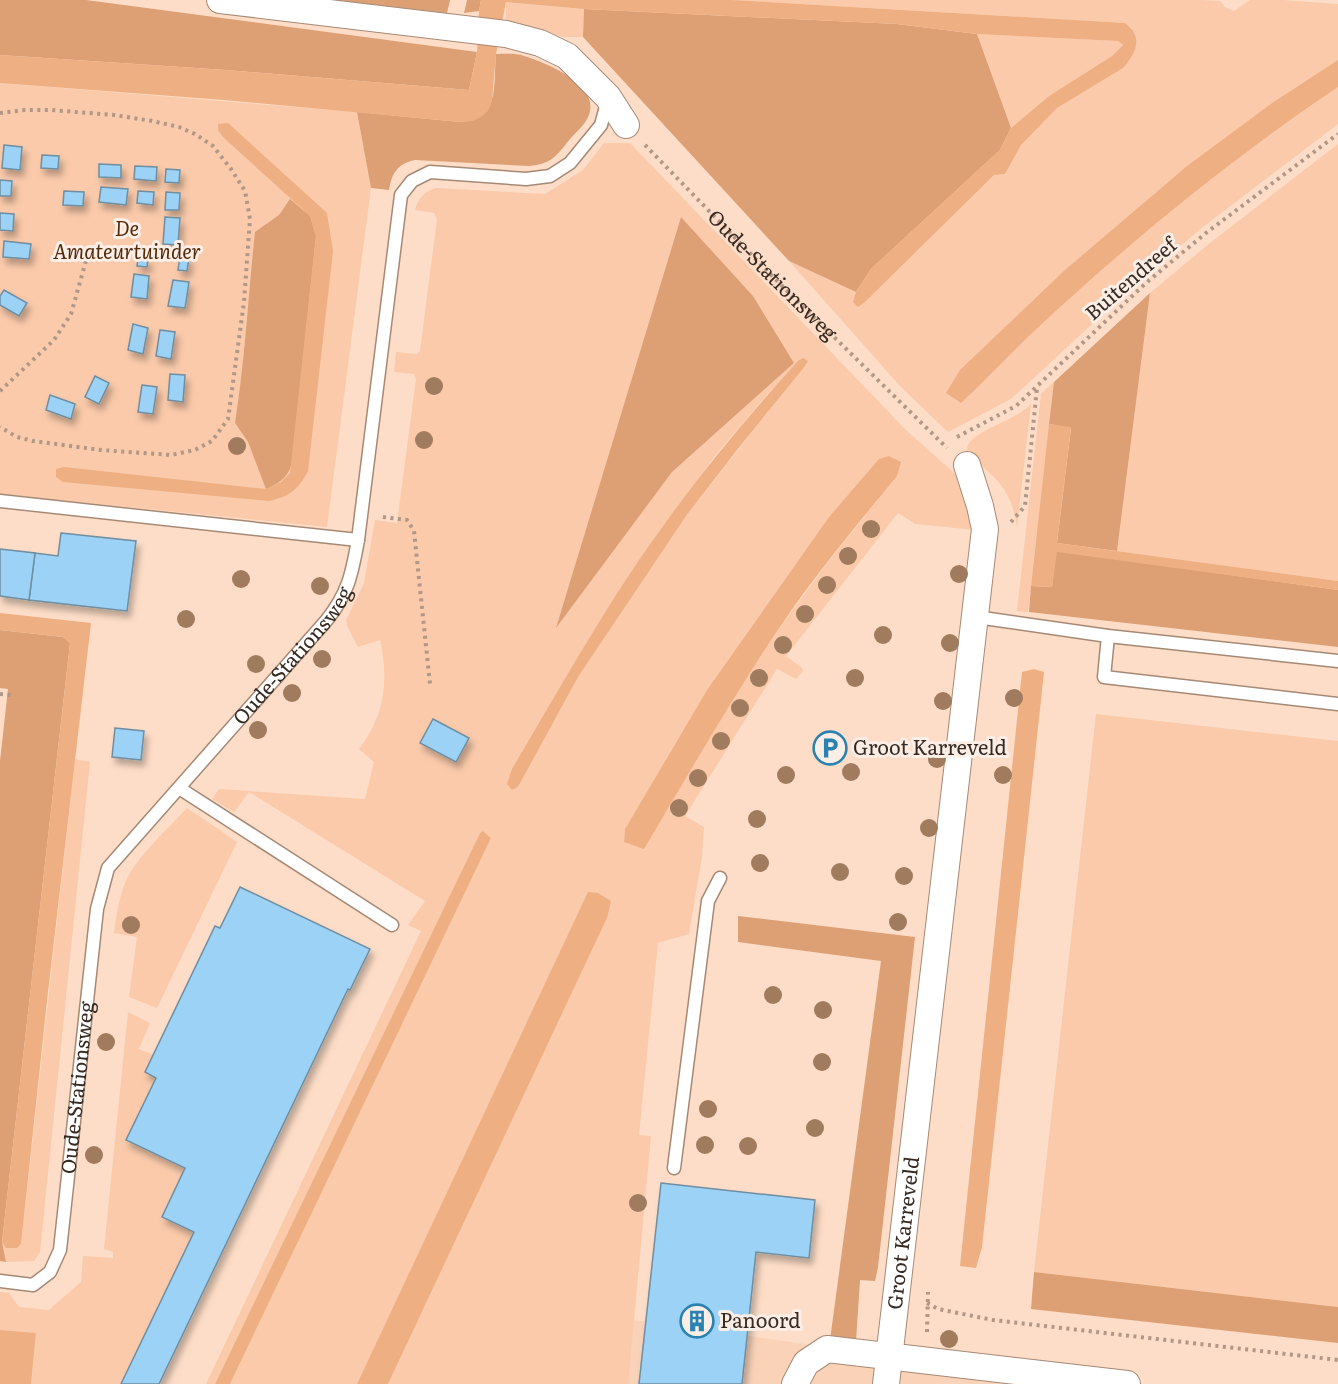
<svg xmlns="http://www.w3.org/2000/svg" width="1338" height="1384" viewBox="0 0 1338 1384" font-family="Literata,serif">
	<style>
		.built { fill: #f9d2b8 }
		.green { fill: #facaaa; fill-rule: evenodd }
		.forest { fill: #dd9f74 }
		.water { fill: #eeaf83 }
		.building { fill: #9bd2f5; stroke: #6f8ea2; stroke-width: 1.5; filter: url(#shadow) }
		.lines { fill: none; stroke-linecap: round; stroke-linejoin: round }
		.service-casing { stroke: #a68975; stroke-width: 15 }
		.minor-casing { stroke: #a68975; stroke-width: 28 }
		.path { stroke: #b09787; stroke-width: 4; stroke-dasharray: 3 4.5; stroke-linecap: butt }
		.service { stroke: #fff; stroke-width: 12 }
		.minor { stroke: #fff; stroke-width: 26 }
		.tree { fill: #a07b5e }
		.labels { text-anchor: middle; stroke-width: 6; stroke-linejoin: round; paint-order: stroke }
		.park-label { font-size: 20px; font-style: italic; fill: #532a08; stroke: #fbeee6 }
		.street-label { font-size: 20px; fill: #362a22; stroke: #fbeee6 }
		.poi-label { font-size: 20px; fill: #362a22; stroke: #fbeee6; text-anchor: start }
	</style>
	<defs>
		<filter id="shadow"><feDropShadow dx="3.5" dy="6" stdDeviation="3" flood-color="#0004"/></filter>
	</defs>
	<rect width="100%" height="100%" fill="#fdddc7"/>
	<path class="built" d="M563,1310l299,42 209,32h-683z"/>
	<g class="green">
		<path d="M732,0h469l19,1 5,6 9,4 16,-11h33l55,4v56l-66,43 -85,63 -121,103 -105,134c23,-21 45,-45 68,-67 97,-91 199,-175 309,-249v37l-135,103 -59,49 -133,123 -63,33 -48,-46 -111,-125 67,31 -3,10 5,4 7,-4 129,-127 11,-1 16,-29 36,-37 66,-40 9,-40 -7,-5z"/>
		<path d="M506,2l78,7 -1,28h-20l-57,-17z"/>
		<path d="M977,34l141,7 5,4 -11,11 -63,40 -38,32z"/>
		<path d="M0,83l357,29 14,76 -44,339 -327,-33zM290,200l-24,288 -18,-46 -13,-19 5,-30 15,-160 24,-18z"/>
		<path d="M604,143h26l276,287 47,42 15,20 8,38 -61,-6 -17,-11 -112,143 16,12 1,3 -7,8 -19,-10 -92,147 19,11 -2,30 -13,77 -31,9 -19,192 12,1 -23,248h-240l219,-466 -18,-26 -232,492h-127l261,-546 -8,-7 -3,2 -265,551h-9l215,-453 -13,-6 17,-24 -176,-109 -15,20 -22,-13 7,-10 146,10 9,-37 -15,-13c26,-33 30,-69 21,-109l-22,7 -11,-21 -1,-6 18,-37 11,-63 22,3 19,-144 -2,-5 -20,-2 2,-20 21,2 3,-3 17,-132 -3,-6 -19,-3c3,-12 9,-18 21,-22l109,6 38,-24zM681,217l72,79 41,67 -122,109 -115,154zM808,361l-122,155 -108,161 -60,110 -6,3 145,-256 61,-82 53,-62zM901,462l-4,14 -69,86 -44,60 -42,62 -118,158 1,-13 82,-139 122,-173z"/>
		<path d="M1338,144v437l-221,-30 33,-258 60,-50z"/>
		<path d="M1054,382l-26,230 -11,-1 24,-217z"/>
		<path d="M1031,404l-14,123c-4,-26 -12,-42 -33,-59 -5,-5 -14,-10 -16,-16 -2,-5 0,-9 4,-12 16,-15 42,-19 59,-36z"/>
		<path d="M1096,714l242,27v566l-304,-35z"/>
		<path d="M75,759l15,3 -50,490 -6,9 -28,1 -4,-20 4,6h11l4,-4z"/>
		<path d="M187,808l50,34 -80,166 -28,-11 8,-60 -23,-4c2,-17 5,-34 11,-50 11,-26 43,-54 62,-75z"/>
		<path d="M128,1012l22,11 -11,26 14,6 -8,17 11,6 -30,62 59,28 -23,48 32,16 -73,152h-90l5,-51 -36,-3v-38l9,1 10,14 30,3 32,-28 2,-26 30,2v-6l-9,-3z"/>
	</g>
	<g class="forest">
		<path d="M0,0h86l391,52 -8,38 -243,-20 -226,-15z"/>
		<path d="M333,0h117l-3,13z"/>
		<path d="M467,0h14l-2,11 -15,2z"/>
		<path d="M584,9l313,15 80,10 34,94 -11,22 -129,119 -15,23 -67,-31 -206,-224z"/>
		<path d="M496,54c9,0 20,-1 28,2 23,7 79,30 64,61 -4,9 -12,15 -18,22 -14,17 -18,25 -41,27l-114,-6c-18,4 -23,13 -26,30l-18,-2 -14,-76 103,10c41,-4 33,-36 36,-68z"/>
		<path d="M290,199l20,17 6,20 -24,225c-3,16 -11,21 -26,28l-18,-47 -13,-19c10,-63 13,-127 20,-191l24,-17z"/>
		<path d="M681,217l72,79 41,67 -122,109 -116,156z"/>
		<path d="M1150,293l-33,258 -60,-8 14,-115 -22,-4 5,-42z"/>
		<path d="M1056,551l282,39v57l-309,-35 2,-26 21,1z"/>
		<path d="M0,630l63,7 7,6 -68,599 4,20 -6,-1v-500l8,-72 -8,-1z"/>
		<path d="M738,916l177,21 -37,330 -3,14 -15,-1 -4,61 -26,-1 51,-379 -143,-19z"/>
		<path d="M1034,1272l304,35v36l-307,-34z"/>
	</g>
	<g class="water">
		<path d="M481,0h251l393,23c19,14 11,30 -2,45l-66,40 -36,37 -16,29 -11,1 -129,127 -7,5 -5,-5 3,-10 15,-23 129,-119 11,-22 38,-32 63,-40 11,-11 -5,-4 -141,-7 -80,-10 -313,-15 -78,-7 -10,52 -4,47 -4,10 -7,6 -8,4 -13,1 -236,-22 -224,-17v-28l226,15 243,20 8,-38 2,-41z"/>
		<path d="M1338,60v27c-110,74 -212,158 -309,249 -23,22 -45,46 -68,67l-15,-10 14,-23 106,-101 121,-103 85,-63z"/>
		<path d="M228,123l99,90 6,38 -25,220c-10,19 -18,25 -39,30l-206,-19 -7,-5v-8l8,-2 202,22 15,-7 9,-9 26,-237 -6,-20 -87,-79 -5,-7v-6z"/>
		<path d="M803,358l5,3 -3,5 -68,84 -51,66 -108,161 -60,110 -6,3 -5,-6 5,-15c47,-79 92,-161 146,-236 43,-61 90,-117 140,-172z"/>
		<path d="M1049,424l22,3 -14,116 281,38v9l-281,-38 -5,35 -21,-1z"/>
		<path d="M889,456l12,6 -4,14c-39,48 -80,96 -115,148 -49,72 -93,149 -138,225l-20,-7 1,-13 82,-139 122,-173 50,-58z"/>
		<path d="M0,613l91,10 -44,378 -26,243 -4,4h-11l-4,-6 68,-599 -7,-6 -63,-7z"/>
		<path d="M1034,669l10,3 -62,575 -6,21 -16,-2 3,-29 59,-565z"/>
		<path d="M483,831l8,7 -261,546h-15l265,-551z"/>
		<path d="M588,892l10,1 13,8 -4,17 -219,466h-31z"/>
		<path d="M0,1330l36,3 -5,51h-31z"/>
	</g>
	<g class="building">
		<path d="M4,145l18,2 -2,23 -18,-2z"/>
		<path d="M42,155l17,1 -1,13 -17,-1z"/>
		<path d="M99,164l22,1v13l-22,-1z"/>
		<path d="M135,166l22,1 -1,14 -22,-2z"/>
		<path d="M166,169l14,1 -1,13 -14,-1z"/>
		<path d="M0,180l12,1 -1,15h-11z"/>
		<path d="M101,187l27,2 -2,16 -27,-3z"/>
		<path d="M64,191l20,1 -1,14 -20,-1z"/>
		<path d="M138,191l16,1 -1,13 -16,-2z"/>
		<path d="M166,192l14,1 -1,17h-14z"/>
		<path d="M0,213l14,1 -1,17 -13,-1z"/>
		<path d="M165,217l15,1 -2,27 -15,-1z"/>
		<path d="M4,241l27,3 -2,15 -26,-2z"/>
		<path d="M180,256l9,2 -2,13 -9,-1z"/>
		<path d="M138,258l10,1 -1,8 -10,-1z"/>
		<path d="M134,274l15,2 -2,23 -16,-2z"/>
		<path d="M173,280l16,2 -4,26 -17,-2z"/>
		<path d="M4,290l23,13 -8,13 -19,-11v-9z"/>
		<path d="M133,324l15,4 -5,26 -15,-4z"/>
		<path d="M160,330l15,2 -4,27 -15,-3z"/>
		<path d="M170,374l15,1 -2,27 -15,-2z"/>
		<path d="M95,376l14,7 -10,21 -14,-7z"/>
		<path d="M142,385l15,2 -4,27 -15,-2z"/>
		<path d="M50,395l25,9 -4,15 -25,-9z"/>
		<path d="M61,533l75,8 -9,70 -98,-11 6,-47 23,3z"/>
		<path d="M0,549l35,4 -6,47 -29,-4z"/>
		<path d="M433,719l36,19 -13,24 -36,-19z"/>
		<path d="M115,728l29,3 -3,29 -29,-3z"/>
		<path d="M240,887l130,62 -20,41 -2,-1 -189,395h-38l73,-152 -32,-15 23,-49 -59,-28 30,-62 -11,-6 70,-146 5,2z"/>
		<path d="M661,1183l154,17 -6,58 -53,-6 -14,132h-103z"/>
	</g>
	<g class="lines">
		<defs>
			<g id="service">
				<path d="M0,501l358,39"/>
				<path d="M976,617l132,19 230,25"/>
				<path d="M1108,636l-4,41 234,27"/>
				<path d="M179,788l213,137"/>
				<path d="M674,1168l34,-267 12,-23"/>
				<path id="s2" d="M0,1281l33,4 17,-13 10,-22 37,-341 11,-41 218,-247c22,-27 26,-47 32,-81l43,-345 11,-14 18,-9 96,7 24,-3 20,-13 31,-38 7,-26"/>
			</g>
			<g id="minor">
				<path d="M220,0l286,34 34,9 27,13 41,41 18,28"/>
				<path d="M795,1384l11,-21 21,-14 300,35"/>
				<path id="s3" d="M886,1384l99,-855 -5,-23 -13,-41"/>
			</g>
		</defs>
		<use href="#service" class="service-casing"/>
		<use href="#minor" class="minor-casing"/>
		<g class="path">
			<path d="M0,113l25,-3h26l63,5 38,6 27,6 16,7 18,12 18,23 14,22 5,28 -6,83 -16,117 -16,22 -17,9 -24,5 -70,-5 -68,-9 -16,-4 -17,-10"/>
			<path id="s1" d="M645,145l130,134 172,169"/>
			<path d="M0,391l54,-51 17,-26 18,-64 31,3"/>
			<path d="M957,437l59,-31 130,-123 60,-50 132,-99"/>
			<path d="M383,517l24,3 7,11 16,153"/>
			<path d="M1011,522l14,-16 12,-118"/>
			<path d="M0,694l11,1"/>
			<path d="M927,1303l11,6 55,11 345,40"/>
			<path d="M927,1332l1,-40"/>
		</g>
		<use href="#service" class="service"/>
		<use href="#minor" class="minor"/>
	</g>
	<g class="tree">
		<circle cx="434" cy="386" r="9"/>
		<circle cx="424" cy="440" r="9"/>
		<circle cx="237" cy="446" r="9"/>
		<circle cx="871" cy="529" r="9"/>
		<circle cx="848" cy="556" r="9"/>
		<circle cx="959" cy="574" r="9"/>
		<circle cx="241" cy="579" r="9"/>
		<circle cx="827" cy="585" r="9"/>
		<circle cx="320" cy="586" r="9"/>
		<circle cx="805" cy="614" r="9"/>
		<circle cx="186" cy="619" r="9"/>
		<circle cx="883" cy="635" r="9"/>
		<circle cx="950" cy="643" r="9"/>
		<circle cx="783" cy="645" r="9"/>
		<circle cx="322" cy="659" r="9"/>
		<circle cx="256" cy="664" r="9"/>
		<circle cx="759" cy="678" r="9"/>
		<circle cx="855" cy="678" r="9"/>
		<circle cx="292" cy="693" r="9"/>
		<circle cx="1014" cy="698" r="9"/>
		<circle cx="943" cy="701" r="9"/>
		<circle cx="740" cy="708" r="9"/>
		<circle cx="258" cy="730" r="9"/>
		<circle cx="721" cy="741" r="9"/>
		<circle cx="937" cy="759" r="9"/>
		<circle cx="851" cy="772" r="9"/>
		<circle cx="786" cy="775" r="9"/>
		<circle cx="1003" cy="775" r="9"/>
		<circle cx="698" cy="778" r="9"/>
		<circle cx="679" cy="808" r="9"/>
		<circle cx="757" cy="819" r="9"/>
		<circle cx="929" cy="828" r="9"/>
		<circle cx="760" cy="863" r="9"/>
		<circle cx="840" cy="872" r="9"/>
		<circle cx="904" cy="876" r="9"/>
		<circle cx="898" cy="922" r="9"/>
		<circle cx="131" cy="925" r="9"/>
		<circle cx="773" cy="995" r="9"/>
		<circle cx="823" cy="1010" r="9"/>
		<circle cx="106" cy="1042" r="9"/>
		<circle cx="822" cy="1062" r="9"/>
		<circle cx="708" cy="1109" r="9"/>
		<circle cx="815" cy="1128" r="9"/>
		<circle cx="705" cy="1145" r="9"/>
		<circle cx="748" cy="1146" r="9"/>
		<circle cx="94" cy="1155" r="9"/>
		<circle cx="638" cy="1203" r="9"/>
		<circle cx="949" cy="1339" r="9"/>
	</g>
	<defs>
		<symbol id="parking-ring" viewBox="-11 -11 22 22"><circle r="9.5" fill="#fbeee6" stroke="#2a82b0" stroke-width="1.5"/><path d="M-3.5-5.5H1a3.5 3.5 0 0 1 0 7H-1V5.5H-3.5ZM-1-3.4V-.6H.8a1.4 1.4 0 0 0 0-2.8Z" fill="#2a82b0"/></symbol>
		<symbol id="building-ring" viewBox="-11 -11 22 22"><circle r="9.5" fill="#fbeee6" stroke="#2a82b0" stroke-width="1.5"/><path d="M-4-6H4V6H1V3H-1V6H-4ZM-2.5-4.3h1.7v1.8h-1.7ZM.8-4.3h1.7v1.8H.8ZM-2.5-1h1.7V.8h-1.7ZM.8-1h1.7V.8H.8Z" fill="#2a82b0"/></symbol>
	</defs>
	<g fill-rule="evenodd">
		<use href="#parking-ring" x="811" y="729" width="38" height="38"/>
		<use href="#building-ring" x="678" y="1302" width="38" height="38"/>
	</g>
	<g class="labels">
		<g class="park-label">
			<text x="127" y="236">De<tspan x="127" dy="23">Amateurtuinder</tspan></text>
		</g>
		<g class="street-label">
			<text dy="7" stroke="none"><textPath href="#s1" startOffset="182">Oude-Stationsweg</textPath></text>
			<text transform="translate(1131 279) rotate(-41)" y="7">Buitendreef</text>
			<text dy="7" stroke="none"><textPath href="#s2" startOffset="746">Oude-Stationsweg</textPath></text>
			<text dy="7" stroke="none"><textPath href="#s2" startOffset="242">Oude-Stationsweg</textPath></text>
			<text dy="7" stroke="none"><textPath href="#s3" startOffset="152">Groot Karreveld</textPath></text>
		</g>
		<g class="poi-label">
			<text x="853" y="755">Groot Karreveld</text>
			<text x="720" y="1328">Panoord</text>
		</g>
	</g>
</svg>
